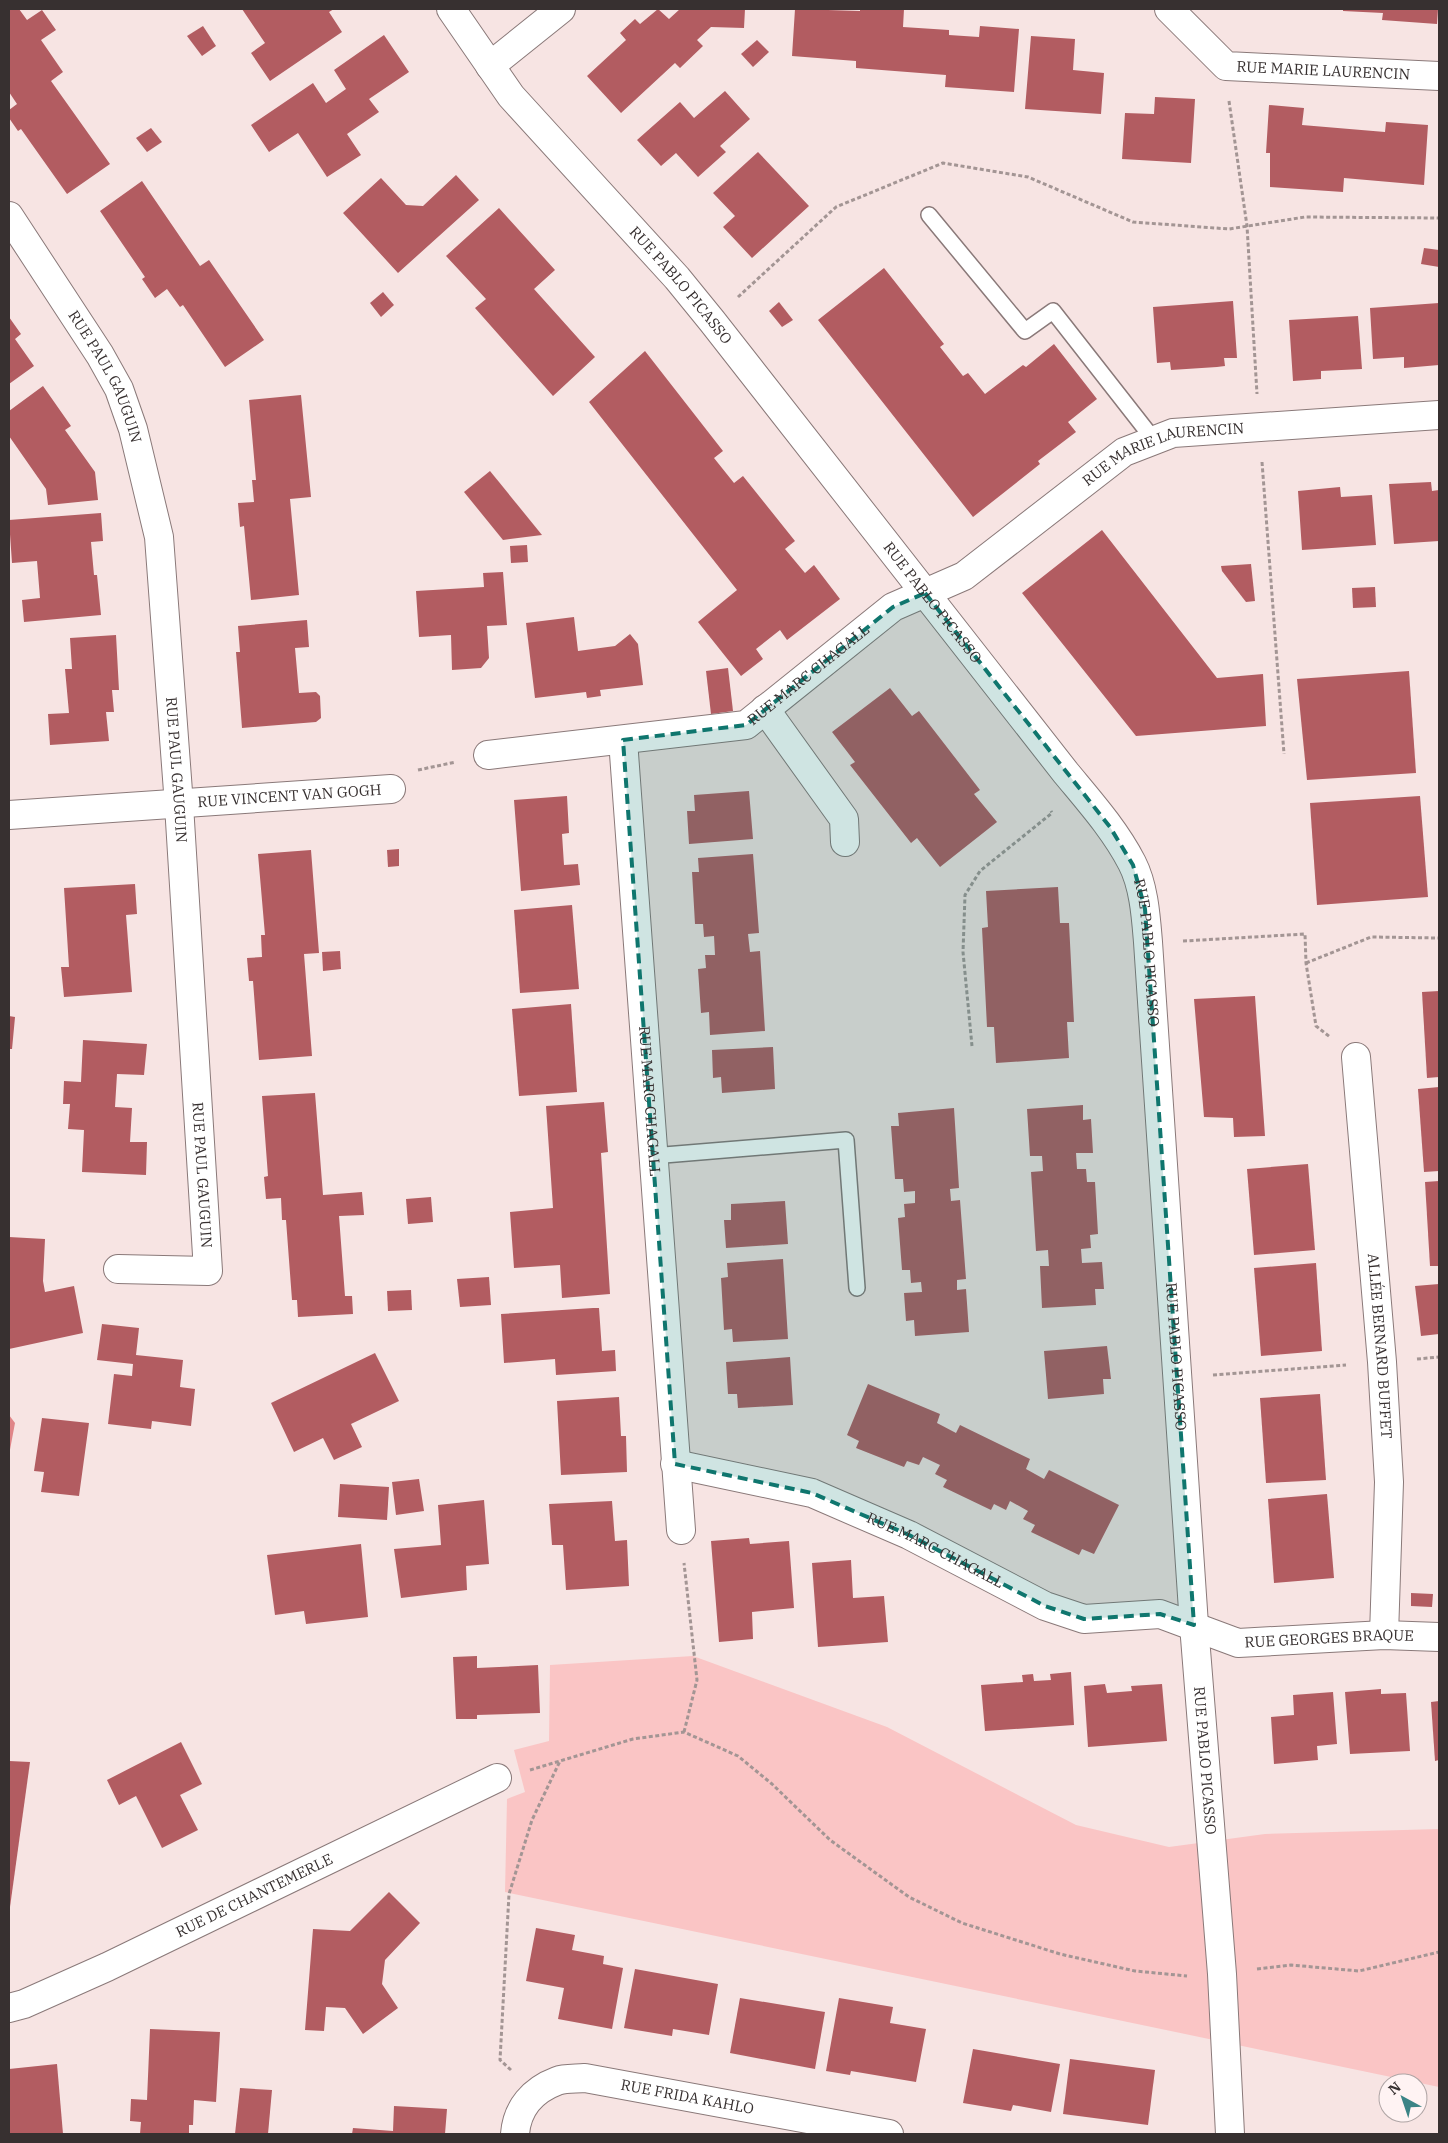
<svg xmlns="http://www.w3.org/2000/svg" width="1448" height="2143" viewBox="0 0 1448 2143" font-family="'IBM Plex Serif',serif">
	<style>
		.green { fill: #fac5c5 }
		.water { fill: #e08588 }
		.building { fill: #b25c61 }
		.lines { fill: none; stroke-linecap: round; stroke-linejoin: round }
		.service-casing { stroke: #8a7979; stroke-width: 18 }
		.minor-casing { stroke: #8a7979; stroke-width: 30 }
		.path { stroke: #a39594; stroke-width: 3; stroke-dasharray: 4 2.5; stroke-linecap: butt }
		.service { stroke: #fff; stroke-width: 15 }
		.minor { stroke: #fff; stroke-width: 28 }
		.marked { fill: #0f766e; fill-opacity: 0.2; stroke: #0f766e; stroke-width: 4; stroke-dasharray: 10 6; stroke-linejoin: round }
		.labels { text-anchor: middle; stroke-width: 5; stroke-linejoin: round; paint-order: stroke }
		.street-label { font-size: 15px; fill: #373030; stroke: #fff3f3 }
	</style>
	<rect width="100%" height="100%" fill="#f7e4e3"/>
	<path class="green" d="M693,1656l194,71 189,98 93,22 96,-13 174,-5v258l-934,-195 2,-93 18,-7 -11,-42 35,-9 1,-76z"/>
	<path class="water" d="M9,1415l6,8 -6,32z"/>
	<g class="building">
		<path d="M9,9h10l8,11 15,-10 14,20 -15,10 22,32 -12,9 59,83 -43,30 -46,-65 -3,2 -9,-13v-8l8,-6 -8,-12z"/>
		<path d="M242,9h92l-5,3 13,20 -72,49 -19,-28 14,-10z"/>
		<path d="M658,9l11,10 11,-10h65l-1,19 -33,-1 -14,13 6,6 -23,22 -5,-5 -54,50 -34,-37 39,-36 -6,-7 15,-14 5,5z"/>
		<path d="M795,9l65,2v-2h44l-1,18 46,3v5l30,2 1,-11 39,3 -5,63 -69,-5 1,-12 -90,-7v-7l-64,-5z"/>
		<path d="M1343,9h95l-1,15 -55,-4 1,-7 -40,-2z"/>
		<path d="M203,26l13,20 -14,10 -15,-20z"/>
		<path d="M384,35l25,37 -40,27 10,13 -32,22 14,21 -34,22 -29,-44 -29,19 -18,-27 62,-42 13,20 20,-14 -12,-19z"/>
		<path d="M1031,36l44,3 -2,31 31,3 -3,41 -76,-5z"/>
		<path d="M757,40l12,12 -16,15 -12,-13z"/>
		<path d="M725,91l25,28 -30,27 6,6 -28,25 -22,-24 -15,13 -24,-26 43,-38 14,16z"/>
		<path d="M1155,97l40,2 -4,64 -69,-4 3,-46 29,1z"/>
		<path d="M1269,105l35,3 -2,17 83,7 1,-10 42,3 -4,60 -80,-7 -1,14 -73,-5v-34h-4z"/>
		<path d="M151,128l11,14 -15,10 -11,-14z"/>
		<path d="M758,152l51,54 -57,52 -29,-31 12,-11 -22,-23z"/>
		<path d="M456,175l23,25 -81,73 -55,-60 38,-35 25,27 17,1z"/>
		<path d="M142,181l58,85 9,-6 55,80 -39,27 -42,-62 -3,2 -13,-18 -12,9 -13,-19 3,-2 -45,-66z"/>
		<path d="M499,208l56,62 -21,19 61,68 -42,39 -78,-88 11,-9 -40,-43z"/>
		<path d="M1424,248l15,2v17l-18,-3z"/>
		<path d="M884,268l60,76 -4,3 23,29 5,-3 17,21 38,-29 3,2 28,-23 43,55 -29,23 8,10 -38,29 2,3 -67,53 -155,-197z"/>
		<path d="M383,292l11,13 -13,12 -11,-14z"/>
		<path d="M1233,301l4,57h-13l1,8 -8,1 -46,3 -1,-8 -13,1 -4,-56z"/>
		<path d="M779,302l14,18 -11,7 -13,-16z"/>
		<path d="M1439,303v62l-35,3v-11l-31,2 -3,-51z"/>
		<path d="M1358,316l4,53 -41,2v8l-28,2 -4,-61z"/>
		<path d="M9,317l12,17 -6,5 19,27 -25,18z"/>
		<path d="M645,351l78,100 -9,7 20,25 9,-7 52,65 -10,8 20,24 9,-8 26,34 -53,41 -7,-10 -24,19 7,10 -22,17 -43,-54 39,-32 -148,-188z"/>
		<path d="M43,386l28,40 -6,4 30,42 3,28 -50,5 -2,-16 -37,-53v-25z"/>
		<path d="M301,395l10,102 -21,2 9,96 -48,5 -7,-74 -4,1 -2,-24 16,-1 -2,-22h4l-7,-80z"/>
		<path d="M490,471l52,64 -39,5 -39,-48z"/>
		<path d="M1431,482l1,9 7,-1v51l-45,3 -5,-60z"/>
		<path d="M1340,487l1,10 31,-2 4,50 -74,5 -4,-59z"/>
		<path d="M101,513l2,28 -12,1 3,33h3l4,40 -77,7 -2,-22 18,-2 -3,-37 -25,2 -3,-43z"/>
		<path d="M1102,530l115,148 46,-4 3,52 -130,10 -114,-143z"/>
		<path d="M527,545l1,17 -17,1 -1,-17z"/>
		<path d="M1251,564l4,37 -9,1 -24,-31 -1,-5z"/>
		<path d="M503,572l4,53 -20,1 2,32 -8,10 -29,2 -1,-35 -32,2 -3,-46 68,-4 -1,-14z"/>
		<path d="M1375,587l1,20 -23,1 -1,-20z"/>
		<path d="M574,617l4,34 37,-5 15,-12 8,10 5,41 -43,5 1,6 -14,2 -1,-6 -51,6 -9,-75z"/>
		<path d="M307,620l2,27 -14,1 4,45 17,-1 4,4 1,22 -5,4 -74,6 -6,-76h4l-2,-26z"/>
		<path d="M116,635l3,55h-7l2,22h-8l3,29 -59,4 -2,-31 21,-1 -4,-44h7l-2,-31z"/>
		<path d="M728,668l5,43 -22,3 -5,-43z"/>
		<path d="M1409,671l7,102 -109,7 -10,-101z"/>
		<path d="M890,688l22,28 7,-5 61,79 -6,4 23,28 -57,45 -23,-29 -6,5 -61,-78 5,-3 -23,-30z"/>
		<path d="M749,791l4,48 -64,5 -2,-33h8l-1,-16z"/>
		<path d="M567,796l2,37 -7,1 2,31 14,-1 2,21 -59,6 -7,-91z"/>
		<path d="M1420,796l8,101 -111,8 -7,-102z"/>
		<path d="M399,849v17l-11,1 -1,-17z"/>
		<path d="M311,850l8,103 -15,1 8,102 -53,4 -6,-79h-4l-2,-23 15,-1 -1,-22h4l-7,-81z"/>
		<path d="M753,854l6,79 -11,1 2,18 10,-1 5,80 -55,4 -1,-23 -8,1 -3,-44 8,-1 -1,-13h10l-1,-19 -10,1 -1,-13h-8l-3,-52h7l-1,-14z"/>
		<path d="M135,884l2,30 -11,1 6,77 -68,5 -3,-30h8l-5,-79z"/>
		<path d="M1058,887l2,36h9l5,99h-7l2,36 -73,5 -2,-36h-7l-5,-99 6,-1 -2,-36z"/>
		<path d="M572,905l7,84 -59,4 -6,-83z"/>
		<path d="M340,951l1,18 -18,2 -1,-19z"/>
		<path d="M1439,991v86l-12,1 -5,-86z"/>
		<path d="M1255,996l10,140 -31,1 -1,-19 -29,-1 -10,-118z"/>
		<path d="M571,1004l6,88 -58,4 -7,-87z"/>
		<path d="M9,1016l6,1 -3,32h-3z"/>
		<path d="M83,1040l64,4 -3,31 -27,-1 -2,33 17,1 -2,34h17l-1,33 -64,-3 2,-42 -16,-1 2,-25h-7l1,-23 17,1z"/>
		<path d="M773,1047l2,42 -53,4 -1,-16 -8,1 -1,-28z"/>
		<path d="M1439,1087v84l-15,1 -6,-83z"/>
		<path d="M315,1093l8,102 39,-3 2,23 -25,1 6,80h7l1,18 -55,3 -1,-17h-5l-6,-80h-4l-1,-22 -15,1 -2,-22 4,-1 -6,-80z"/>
		<path d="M604,1102l4,50 -7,1 9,141 -48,4 -2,-33 -46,3 -4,-56 43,-4 -7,-102z"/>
		<path d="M1083,1105v15l8,-1 2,34h-17l1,16h9l1,13h8l3,52 -8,1 1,13 -10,1 1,14 20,-1 2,27h-9l1,16 -54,3 -2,-42h9l-1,-16 -12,1 -5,-79 12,-1 -1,-15h-12l-3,-47z"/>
		<path d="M954,1108l5,80 -9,1 1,12 9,-1 6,79 -9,1v10l9,-1 3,43 -54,4 -1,-16 -8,1 -2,-28 18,-1 -1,-10 -10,1 -1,-13h-8l-4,-52 7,-1 -1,-13 11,-1v-12l-11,1 -1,-13h-8l-4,-53h8l-1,-13z"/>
		<path d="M1308,1164l7,86 -61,5 -7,-86z"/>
		<path d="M1439,1181v85h-9l-5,-84z"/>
		<path d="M431,1197l2,25 -25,2 -2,-25z"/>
		<path d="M785,1201l3,43 -62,4 -2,-28h7v-16z"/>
		<path d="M9,1237l36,2 -2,42 2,11 29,-6 9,47 -74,16z"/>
		<path d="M783,1259l5,80 -55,3 -1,-13 -8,1 -3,-52 7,-1 -1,-14z"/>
		<path d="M1316,1263l6,88 -61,5 -7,-88z"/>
		<path d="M489,1277l2,28 -31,2 -3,-28z"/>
		<path d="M1439,1284v50l-18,2 -6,-50z"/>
		<path d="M411,1290l1,20 -24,1 -1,-20z"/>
		<path d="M593,1308h6l3,43 13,-1 1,21 -60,4 -1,-16 -51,4 -3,-49z"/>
		<path d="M102,1324l37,4 -3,27 47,5 -3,27 15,2 -4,37 -39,-5 -1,8 -43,-5 6,-50 18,2 1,-12 -36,-4z"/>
		<path d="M1107,1346l4,33h-8l1,15 -56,5 -4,-48z"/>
		<path d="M375,1353l24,48 -48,23 11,23 -28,13 -11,-22 -29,14 -23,-49z"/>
		<path d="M790,1357l3,48 -55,3 -1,-14h-9l-2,-32z"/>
		<path d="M868,1384l72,30 -3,9 19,10 4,-8 70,34 -4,10 18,10 5,-9 70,35 -25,49 -12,-5 -3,6 -48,-23 4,-7 -12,-6 5,-8 -18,-10 -4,9 -12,-6 -3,6 -48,-23 4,-7 -12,-6 5,-9 -17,-8 -4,8 -12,-4 -3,6 -48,-19 3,-7 -12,-6z"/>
		<path d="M1320,1394l6,86 -60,3 -6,-85z"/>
		<path d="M619,1397l2,39h5l1,36 -66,3 -4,-74z"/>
		<path d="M42,1418l47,5 -10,73 -38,-4 3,-20 -10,-1z"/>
		<path d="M419,1479l5,32 -28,4 -4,-33z"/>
		<path d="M340,1484l49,3 -2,33 -49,-3z"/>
		<path d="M1327,1494l7,84 -60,5 -6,-84z"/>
		<path d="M484,1500l5,64 -23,2 1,24 -66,8 -7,-49 47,-4 -3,-40z"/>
		<path d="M612,1501l3,40 12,-1 2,46 -63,4 -3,-45h-11l-3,-41z"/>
		<path d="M749,1538l1,6 39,-3 5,67 -42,4 1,27 -34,3 -8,-101z"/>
		<path d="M361,1544l7,73 -62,7 -2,-13 -29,4 -8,-60z"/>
		<path d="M851,1560l2,38 31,-2 4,46 -70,5 -6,-84z"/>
		<path d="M1411,1593l22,1 -1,13 -21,-1z"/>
		<path d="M477,1656v12l61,-3 2,48 -63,2v4h-21l-3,-62z"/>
		<path d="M1071,1672l3,53 -89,6 -4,-46 42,-3 -1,-7 11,-1 1,7 17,-1 -1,-6z"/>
		<path d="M1105,1684l2,9 25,-2 -1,-5 31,-2 5,57 -79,6 -4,-61z"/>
		<path d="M1381,1689v5l25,-1 4,58 -60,3 -5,-62z"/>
		<path d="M1333,1692l4,52 -20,2 1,14 -44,4 -3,-47 23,-2 -1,-20z"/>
		<path d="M1439,1701v59l-4,1 -4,-59z"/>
		<path d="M181,1742l21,42 -22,11 18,35 -36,18 -26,-52 -17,9 -12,-25z"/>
		<path d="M9,1761l21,1 -20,145h-1z"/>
		<path d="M389,1892l31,31 -35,37 -3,24 16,24 -35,26 -18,-26 -19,-1 -2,24 -19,-1 8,-101 37,2z"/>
		<path d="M536,1928l39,7 -3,15 32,6 -1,8 20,4 -11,61 -54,-10 6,-31 -38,-7z"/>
		<path d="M635,1969l83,15 -9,51 -36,-6 -1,7 -48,-8z"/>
		<path d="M740,1998l85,14 -10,57 -85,-16z"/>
		<path d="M839,1998l54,9 -3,16 36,6 -10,53 -65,-11 -1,4 -24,-4z"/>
		<path d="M150,2029l70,3 -4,70 -22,-2 -1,25h-4v9h-49l1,-12 -11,-1 1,-22 16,1z"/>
		<path d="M973,2049l87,15 -9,48 -38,-7 -2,6 -48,-8z"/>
		<path d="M1070,2059l85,11 -7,55 -85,-11z"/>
		<path d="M57,2064l6,70h-54v-65z"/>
		<path d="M240,2088l32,2 -4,44h-33z"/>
		<path d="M394,2106l53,3 -2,25h-93l1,-6 40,3z"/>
	</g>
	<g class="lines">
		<defs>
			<g id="service">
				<path d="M929,215l96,116 28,-20 101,129"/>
				<path d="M652,1156l194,-16 11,148"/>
			</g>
			<g id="minor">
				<path id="s1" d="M451,9l60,87 166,182 35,43 354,452c24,29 49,57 66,90 12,23 14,55 16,79l46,683 28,349 8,160"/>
				<path id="s2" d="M1169,9l57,57 213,10"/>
				<path d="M490,66l71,-57"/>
				<path id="s3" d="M9,216l91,139 19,34 14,40 26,108 20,268 29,466 -90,-2"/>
				<path d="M765,709l79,110 1,23"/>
				<path id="s4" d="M623,740l58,790"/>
				<path id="s5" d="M488,755l258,-30 147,-118 71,-31 160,-124 49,-19 266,-18"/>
				<path id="s6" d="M9,815l382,-26"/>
				<path id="s7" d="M1356,1057l26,305 7,120 -5,153"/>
				<path id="s8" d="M675,1464l137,29 97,42 136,71 39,13 76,-5 78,29 146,-8 55,2"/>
				<path id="s9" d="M9,2008l15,-4 83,-37 390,-189"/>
				<path id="s10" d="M515,2134c2,-26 18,-44 42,-53 8,-3 19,-2 28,-3l304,56"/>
			</g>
		</defs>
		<use href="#service" class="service-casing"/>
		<use href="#minor" class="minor-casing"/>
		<g class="path">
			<path d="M1229,101l18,125 10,168"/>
			<path d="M738,297l98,-90 107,-44 85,14 105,45 96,7 76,-12 134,1"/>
			<path d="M1262,462l22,292"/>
			<path d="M418,770l38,-8"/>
			<path d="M1183,941l122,-7 1,29 10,63 14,11"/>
			<path d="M1306,963l65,-26 68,1"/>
			<path d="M972,1046l-9,-94 2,-57 15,-24 72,-58 -1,-2"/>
			<path d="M1417,1359l22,-2"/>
			<path d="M1213,1375l133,-10"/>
			<path d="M684,1732l13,-52 -13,-117"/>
			<path d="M530,1770l103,-31 51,-7 54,24 34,28 58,56 79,57 53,26 98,31 75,17 52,5"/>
			<path d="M1257,1969l34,-4 68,6 80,-19"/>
			<path d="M511,2070l-11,-10 9,-166 23,-74 28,-59"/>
		</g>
		<use href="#service" class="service"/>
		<use href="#minor" class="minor"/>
	</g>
	<path class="marked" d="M925,593l185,234 23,38 12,44 49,716 -34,-11 -76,5 -39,-13 -136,-71 -97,-42 -137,-29 -52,-724 123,-15 147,-118z"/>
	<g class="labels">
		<g class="street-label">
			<text dy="5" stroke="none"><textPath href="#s2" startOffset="178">RUE MARIE LAURENCIN</textPath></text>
			<text dy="5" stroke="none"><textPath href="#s1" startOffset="360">RUE PABLO PICASSO</textPath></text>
			<text dy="5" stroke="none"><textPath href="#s3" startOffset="188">RUE PAUL GAUGUIN</textPath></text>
			<text dy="5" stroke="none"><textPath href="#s5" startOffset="765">RUE MARIE LAURENCIN</textPath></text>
			<text dy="5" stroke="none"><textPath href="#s1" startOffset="765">RUE PABLO PICASSO</textPath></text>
			<text dy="5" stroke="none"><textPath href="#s5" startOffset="340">RUE MARC CHAGALL</textPath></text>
			<text dy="5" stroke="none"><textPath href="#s3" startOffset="592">RUE PAUL GAUGUIN</textPath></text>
			<text dy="5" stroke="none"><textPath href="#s6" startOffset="281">RUE VINCENT VAN GOGH</textPath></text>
			<text dy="5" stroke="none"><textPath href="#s1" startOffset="1185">RUE PABLO PICASSO</textPath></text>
			<text dy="5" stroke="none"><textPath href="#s4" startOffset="362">RUE MARC CHAGALL</textPath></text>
			<text dy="5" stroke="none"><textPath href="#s3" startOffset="998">RUE PAUL GAUGUIN</textPath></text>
			<text dy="5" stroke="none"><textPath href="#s7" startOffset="290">ALLÉE BERNARD BUFFET</textPath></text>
			<text dy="5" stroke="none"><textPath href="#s1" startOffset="1590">RUE PABLO PICASSO</textPath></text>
			<text dy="5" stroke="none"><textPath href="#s8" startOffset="276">RUE MARC CHAGALL</textPath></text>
			<text dy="5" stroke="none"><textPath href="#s8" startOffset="691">RUE GEORGES BRAQUE</textPath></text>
			<text dy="5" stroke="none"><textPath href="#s1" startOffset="1995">RUE PABLO PICASSO</textPath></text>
			<text dy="5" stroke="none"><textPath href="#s9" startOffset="270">RUE DE CHANTEMERLE</textPath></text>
			<text dy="5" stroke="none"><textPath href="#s10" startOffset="204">RUE FRIDA KAHLO</textPath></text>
		</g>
	</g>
	<rect width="1448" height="2143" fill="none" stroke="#373030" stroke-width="20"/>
	<g transform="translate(1403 2098) rotate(320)"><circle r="24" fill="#fff3f3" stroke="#afa5a5"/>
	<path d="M0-4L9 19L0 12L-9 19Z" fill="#3b8486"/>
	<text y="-8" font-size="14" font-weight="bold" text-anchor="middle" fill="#373030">N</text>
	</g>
</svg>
